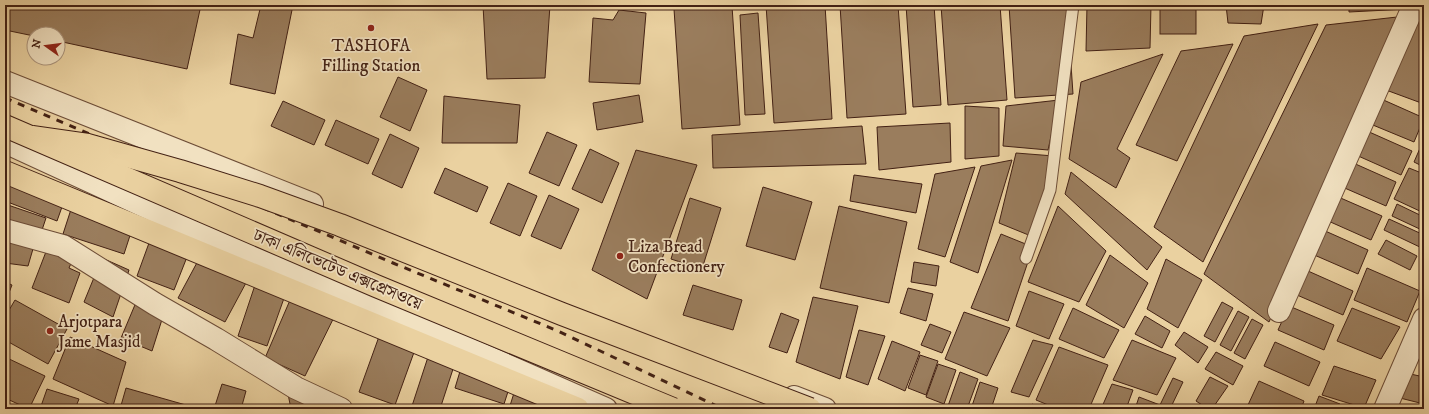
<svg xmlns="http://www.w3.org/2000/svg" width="1429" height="414" viewBox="0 0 1429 414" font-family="'IM FELL DW Pica','Noto Serif Bengali',serif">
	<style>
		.building { fill: #9a7d5d; stroke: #432114 }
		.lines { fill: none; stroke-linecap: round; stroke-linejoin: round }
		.lane-casing { stroke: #6d4d37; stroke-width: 13 }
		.street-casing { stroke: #6d4d37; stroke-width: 24 }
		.highway-casing { stroke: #432114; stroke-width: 24 }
		.lane { stroke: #f1e1c1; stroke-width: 11 }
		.street { stroke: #f1e1c1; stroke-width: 22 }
		.highway { stroke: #ead1a0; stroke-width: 22 }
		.tram { stroke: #432114; stroke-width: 1 }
		.rail { stroke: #432114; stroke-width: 3; stroke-dasharray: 7 7; stroke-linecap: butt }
		.highway-bridge-casing { stroke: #432114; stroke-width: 24; stroke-linecap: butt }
		.highway-bridge { stroke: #ead1a0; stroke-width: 22 }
		.poi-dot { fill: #8f2418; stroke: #f1e1c1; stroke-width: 1.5 }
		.labels { text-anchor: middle; stroke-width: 3.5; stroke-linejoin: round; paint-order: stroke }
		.poi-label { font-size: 17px; fill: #432114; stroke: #f1e1c1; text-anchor: start }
		.street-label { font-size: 17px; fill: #432114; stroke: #f1e1c1 }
	</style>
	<rect width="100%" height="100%" fill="#ead1a0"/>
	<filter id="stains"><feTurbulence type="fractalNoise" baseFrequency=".005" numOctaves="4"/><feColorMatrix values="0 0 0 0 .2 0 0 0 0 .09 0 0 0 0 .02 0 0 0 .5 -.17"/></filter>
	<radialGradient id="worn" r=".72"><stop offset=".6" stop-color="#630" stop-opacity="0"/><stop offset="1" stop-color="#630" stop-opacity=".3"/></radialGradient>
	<g class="building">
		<path d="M5,5h196l-14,64 -129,-28v-7h-24v2l-29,-6z"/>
		<path d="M261,5h32l-18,89 -45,-10 8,-50 15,4z"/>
		<path d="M483,5h67l-5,73 -58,1z"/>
		<path d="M766,5h59l7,114 -58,4z"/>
		<path d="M840,5h58l8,109 -59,4z"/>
		<path d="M906,5h28l7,100 -28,2z"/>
		<path d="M941,5h59l7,95 -59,5z"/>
		<path d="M1009,5h58l6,89 -58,4z"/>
		<path d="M1087,5h64l-1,43 -64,3z"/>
		<rect x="1160" y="5" width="36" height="29"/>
		<path d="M1226,5h38l-3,19 -33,-1z"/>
		<path d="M1349,5h58v4l-58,3z"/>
		<path d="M732,6l8,119 -58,4 -8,-120z"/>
		<path d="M1424,7v97l-38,-14z"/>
		<path d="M619,10l27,3 -6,71 -51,-2 4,-64 20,2z"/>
		<path d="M758,13l7,101 -20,1 -5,-100z"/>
		<path d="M1406,16l-137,306 -65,-48 122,-249z"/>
		<path d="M1318,24l-115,238 -49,-35 90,-191z"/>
		<path d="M1233,44l-56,117 -41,-16 45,-94z"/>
		<path d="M1163,54l-46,95 13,9 -14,30 -47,-29 12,-77z"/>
		<path d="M398,77l29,13 -17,41 -30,-14z"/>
		<path d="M639,95l4,27 -46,8 -4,-27z"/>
		<path d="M444,96l76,9 -3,38h-75z"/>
		<path d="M1379,98l45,20 -10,24 -46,-19z"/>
		<path d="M1059,100l-11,50 -45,-4 3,-40z"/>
		<path d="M283,101l42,19 -11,25 -43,-19z"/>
		<path d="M965,106l34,2v48l-34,3z"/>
		<path d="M336,120l43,19 -11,25 -43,-19z"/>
		<path d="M950,123l1,39 -72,8 -2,-43z"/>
		<path d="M862,126l4,38 -153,4 -1,-33z"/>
		<path d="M1367,131l45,20 -11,24 -45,-20z"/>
		<path d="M547,132l30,13 -18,41 -30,-13z"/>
		<path d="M390,134l29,14 -17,40 -30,-14z"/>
		<path d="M1424,139v28l-10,-5z"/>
		<path d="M590,149l29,14 -17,40 -30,-14z"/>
		<path d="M636,150l61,15 -50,134 -55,-29z"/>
		<path d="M1016,153l38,3 -23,80 -32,-13z"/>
		<path d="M1012,160l-34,113 -28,-11 31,-96z"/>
		<path d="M1351,162l45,20 -10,24 -46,-20z"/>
		<path d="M12,166l57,21 -12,34 -52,-20v-16z"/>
		<path d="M975,167l-30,90 -27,-8 17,-75z"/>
		<path d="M445,168l43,19 -11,25 -43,-19z"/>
		<path d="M1409,168l15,6v39l-30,-14z"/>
		<path d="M1071,172l91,75 -15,23 -82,-76z"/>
		<path d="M854,175l68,9 -6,29 -66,-12z"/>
		<path d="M508,183l29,13 -17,40 -30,-13z"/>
		<path d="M763,187l49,15 -17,58 -49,-14z"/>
		<path d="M549,195l30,14 -18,40 -30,-13z"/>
		<path d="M1336,196l46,20 -11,24 -45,-20z"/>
		<path d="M75,197l61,20 -12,37 -61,-20z"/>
		<path d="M690,198l31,10 -19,61 -31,-10z"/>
		<path d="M5,204l41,14 -7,21 -34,-11z"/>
		<path d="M1397,204l27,13v14l-32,-15z"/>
		<path d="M839,206l68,16 -18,81 -69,-15z"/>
		<path d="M1058,206l48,45 -27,51 -51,-20z"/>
		<path d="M1389,219l35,16v14l-40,-19z"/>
		<path d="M1323,230l45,20 -10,24 -46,-20z"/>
		<path d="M5,234l30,8 -7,24 -23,-3z"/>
		<path d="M1001,234l32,13 -25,74 -37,-13z"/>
		<path d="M1386,240l31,16 -7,14 -32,-16z"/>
		<path d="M149,243l38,14 -13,33 -37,-14z"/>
		<path d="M49,244l26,10 -6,14 11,5 -11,30 -37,-15z"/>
		<path d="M1110,255l38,28 -24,45 -38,-23z"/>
		<path d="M200,257l47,24 -22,41 -47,-24z"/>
		<path d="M102,258l27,12 -16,47 -29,-15z"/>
		<path d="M1166,259l36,21 -24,48 -31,-19z"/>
		<path d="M914,262l25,4 -3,20 -25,-4z"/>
		<path d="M1367,268l53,23 -13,31 -53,-22z"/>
		<path d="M1308,271l45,20 -10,24 -46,-20z"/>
		<path d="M258,276l30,11 -21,59 -29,-10z"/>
		<path d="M5,282l7,3 -7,18z"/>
		<path d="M297,284l46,15 -38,77 -40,-18z"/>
		<path d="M693,285l49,15 -9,30 -50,-15z"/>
		<path d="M908,288l25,6 -7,27 -26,-8z"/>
		<path d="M1029,291l35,13 -15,35 -33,-13z"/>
		<path d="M813,297l45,9 -18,73 -44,-17z"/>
		<path d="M15,300l52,29 -19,35 -43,-24v-23z"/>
		<path d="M137,300l28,10 -13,41 -31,-13z"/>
		<path d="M1222,302l11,6 -18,34 -11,-6z"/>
		<path d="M1289,306l45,19 -10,25 -46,-20z"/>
		<path d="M1073,308l46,22 -15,28 -45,-19z"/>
		<path d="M1352,308l48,19 -19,32 -44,-18z"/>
		<path d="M1238,311l11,6 -18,34 -11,-6z"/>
		<path d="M964,312l46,16 -23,48 -42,-17z"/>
		<path d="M781,313l18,7 -12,33 -18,-6z"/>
		<path d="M1145,316l25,15 -8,17 -27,-14z"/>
		<path d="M1252,319l11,6 -18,34 -11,-6z"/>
		<path d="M930,324l21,8 -9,21 -21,-8z"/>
		<path d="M859,330l26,6 -17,49 -22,-8z"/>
		<path d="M381,331l36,13 -22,61 -36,-13z"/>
		<path d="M1184,332l24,15 -10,16 -23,-18z"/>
		<path d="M70,337l56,25 -13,44 -60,-27z"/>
		<path d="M1033,340l20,5 -24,52 -18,-5z"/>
		<path d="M1132,340l44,18 -19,37 -44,-15z"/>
		<path d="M892,341l28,11 -15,39 -27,-12z"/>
		<path d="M1275,342l45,20 -11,24 -45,-20z"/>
		<path d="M1059,347l49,18 -19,44h-31l-22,-9z"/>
		<path d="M1216,352l27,14 -10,19 -28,-16z"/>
		<path d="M920,355l18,6 -12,34 -18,-7z"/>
		<path d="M5,357l40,19 -16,33 -24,-11z"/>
		<path d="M428,357l26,9 -14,43h-29z"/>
		<path d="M464,358l50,15 -10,31 -49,-16z"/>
		<path d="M938,364l18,6 -12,34 -18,-7z"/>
		<path d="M1334,366l42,14 -12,28 -42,-13z"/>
		<path d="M960,372l18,7 -11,30h-11l-8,-3z"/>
		<path d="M1406,373l18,4v27l-24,-6z"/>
		<path d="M1210,377l18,9 -16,23h-4l-12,-8z"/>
		<path d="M1173,378l10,4 -13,27h-35l4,-12 21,8z"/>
		<path d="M518,380l85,29h-94z"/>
		<path d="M1259,381l45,20 -3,8h-44l-9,-4z"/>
		<path d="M980,382l18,6 -7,21h-20z"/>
		<path d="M222,384l24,7 -5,18h-27z"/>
		<path d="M1112,384l21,6 -7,19h-25z"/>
		<path d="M126,388l74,21h-80z"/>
		<path d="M47,389l32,10 -4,10h-35z"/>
		<path d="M288,394l41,15h-38z"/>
		<path d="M1319,396l21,8 -2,5h-24z"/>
		<path d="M1032,404l11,5h-14z"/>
		<path d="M449,405l13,4h-14z"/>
	</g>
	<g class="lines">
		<defs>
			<path id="lane" d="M1026,258l24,-68 23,-185"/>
			<g id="street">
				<path d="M5,82l307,122"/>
				<path d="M5,142l226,104 79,33 296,130"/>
				<path d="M5,230l58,16 92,58 61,35 80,49 45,21"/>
				<path d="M1279,311l135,-306"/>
				<path d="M794,397l31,12"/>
				<path d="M1385,409l39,-90"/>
			</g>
			<path id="highway" d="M5,172l573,237"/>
		</defs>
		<use href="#lane" class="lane-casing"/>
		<use href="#street" class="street-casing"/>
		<use href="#highway" class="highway-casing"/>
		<use href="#lane" class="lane"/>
		<use href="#street" class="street"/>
		<use href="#highway" class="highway"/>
		<path class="tram" d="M5,126l378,161 165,68 115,54"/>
		<path class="rail" d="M5,98l388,165 165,68 165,78"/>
		<defs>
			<g id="highway-bridge">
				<path d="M5,126l371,160 297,123"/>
				<path d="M32,137l56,8 92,26 80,25 80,29 222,89 248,95"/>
			</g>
		</defs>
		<use href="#highway-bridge" class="highway-bridge-casing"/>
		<use href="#highway-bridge" class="highway-bridge"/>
	</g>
	<g class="poi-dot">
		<circle cx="371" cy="28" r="4"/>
		<circle cx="620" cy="256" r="4"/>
		<circle cx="50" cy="331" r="4"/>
	</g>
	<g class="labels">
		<g class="poi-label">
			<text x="371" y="51" text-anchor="middle">TASHOFA<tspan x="371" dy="20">Filling Station</tspan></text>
			<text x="628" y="252">Liza Bread<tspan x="628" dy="20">Confectionery</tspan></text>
			<text x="58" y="327">Arjotpara<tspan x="58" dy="20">Jame Masjid</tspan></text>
		</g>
		<g class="street-label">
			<text transform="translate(338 269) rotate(23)" y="6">ঢাকা এলিভেটেড এক্সপ্রেসওয়ে</text>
		</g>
	</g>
	<rect width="1429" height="414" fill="none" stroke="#ead1a0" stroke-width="20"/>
	<rect x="6" y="6" width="1417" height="402" fill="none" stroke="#432114" stroke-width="2"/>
	<rect x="10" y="10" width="1409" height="394" fill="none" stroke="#432114"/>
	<g transform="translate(46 46) rotate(284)"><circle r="19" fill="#f1e1c1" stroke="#ab947c"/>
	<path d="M0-3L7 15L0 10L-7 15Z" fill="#8f2418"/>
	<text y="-6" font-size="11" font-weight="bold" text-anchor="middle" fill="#432114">N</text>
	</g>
	<rect width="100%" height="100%" filter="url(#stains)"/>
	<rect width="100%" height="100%" fill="url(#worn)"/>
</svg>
